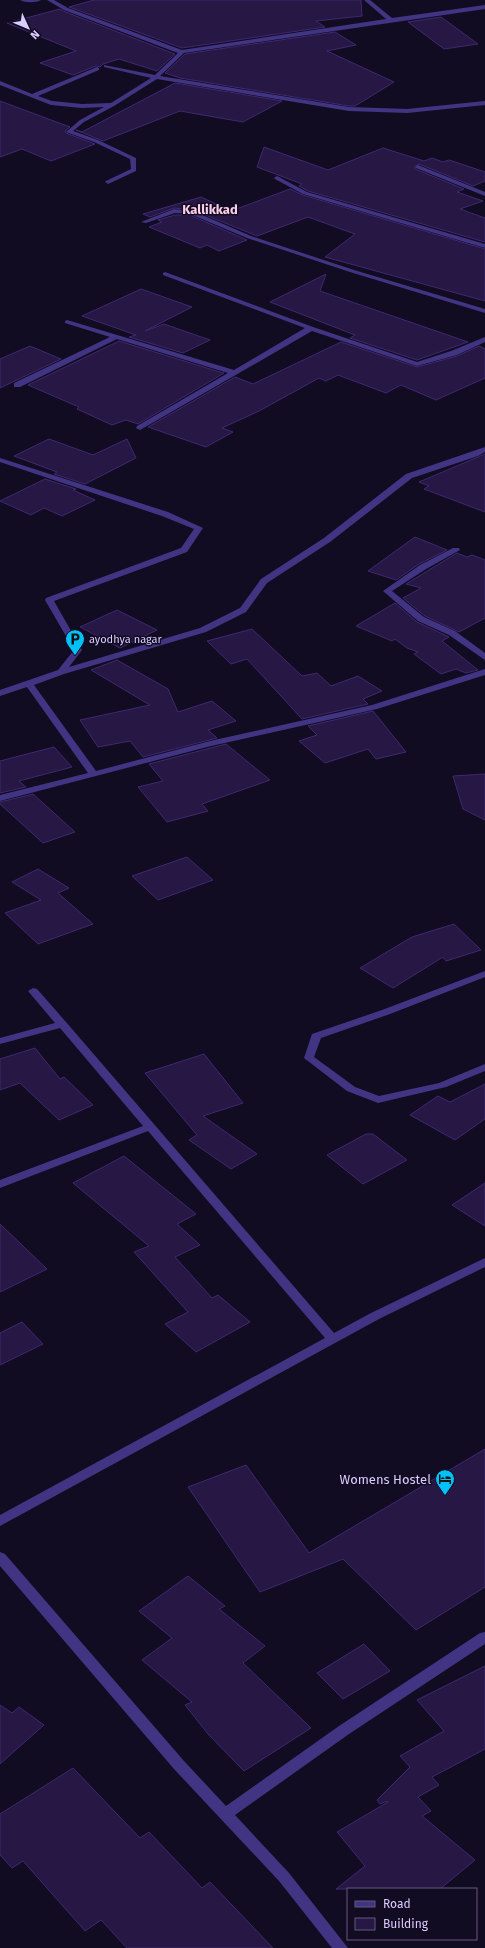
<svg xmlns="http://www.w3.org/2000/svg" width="485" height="1948" viewBox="0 0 485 1948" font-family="'Fira Sans',sans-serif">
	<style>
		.building { fill: #261744; stroke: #3f2871 }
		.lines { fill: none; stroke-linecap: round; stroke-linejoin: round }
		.minor { fill: #413583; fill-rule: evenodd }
		.labels { text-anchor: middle; stroke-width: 3; stroke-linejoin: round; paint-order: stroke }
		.poi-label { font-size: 11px; fill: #d9cdff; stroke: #120c22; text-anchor: start }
		.far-district-label { font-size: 13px; font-weight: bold; fill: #ffcfe8; stroke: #120c22 }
		.near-poi-label { font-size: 13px; fill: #d9cdff; stroke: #120c22; text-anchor: end }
	</style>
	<rect width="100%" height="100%" fill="#120c22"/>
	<g class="building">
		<path d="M94,0h267l1,16 -46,5 9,6 -143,21 -113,-41z"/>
		<path d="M60,9l3,2 112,43 -18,17 -38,-12 -16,5 -3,3 -4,-1 -23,9 -33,-12 36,-12 -69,-28z"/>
		<path d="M441,17l37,27 -34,5 -36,-27z"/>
		<path d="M335,32l21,13 -29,6 67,31 -39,24h-6l-169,-28 -15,-5 20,-19z"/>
		<path d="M175,83l107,18 -39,21 -63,-11 -77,30 -27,-11 6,2z"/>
		<path d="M0,101l70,26 -5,4 1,2 29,11 -44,17 -29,-12 -22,8z"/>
		<path d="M264,147l64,23 55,-22 41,13 8,-3 11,4 6,-2 36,12v9l-12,5 -54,-22 -5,3 1,2 49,20 -7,3 26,9 -23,8 25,9v24l-177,-51 -9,-5 3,-2 -45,-17z"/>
		<path d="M290,189l13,6 182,54v52l-160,-44 30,-23 -47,-17 -51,19 -64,-26 -19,-2 -24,9 -7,-3 58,-17 30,14z"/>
		<path d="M175,215h15l57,25 -28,11 -12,-6 -7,3 -51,-21 13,-5 -4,-2z"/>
		<path d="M326,274l-6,17 148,51 -51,18 -67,-22 5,-3 -85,-33z"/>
		<path d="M141,289l51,18 -47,24 19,-7 46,16 -27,13 -54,-16 7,-2 -54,-19z"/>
		<path d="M119,341l104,32h1l-86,51 -12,-4 -14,5 -35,-16 2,-2 -51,-22z"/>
		<path d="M341,342l76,25 40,-11 22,-10 6,3v29l-49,22 -35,-15 -15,8 -48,-18 -12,6 -7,-3 -60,33 -37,17 11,4 -27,15 -58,-20 87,-50 18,7z"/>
		<path d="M30,346l31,13 -61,29v-29z"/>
		<path d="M49,439l44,16 34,-16 9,19 -51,26 -31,-10 3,-2 -43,-16z"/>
		<path d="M485,454v58l-61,-23 5,-3 -10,-4z"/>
		<path d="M45,479l31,10 -3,1 22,10 -33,16 -18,-8 -13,7 -31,-14z"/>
		<path d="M415,537l32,13 -28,14 -23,16 -28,-9z"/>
		<path d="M457,553l10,4 5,-2 13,5v58l-26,14 -34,-16 -22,-18 18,-10 -15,-4z"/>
		<path d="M395,603l22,19 32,15 -7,4 36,29 -12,3 -10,-4 -15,5 -27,-20 4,-2 -11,-4 -12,-9 -3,2 -36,-15z"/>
		<path d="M117,610l40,20 -37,18 -40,-21z"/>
		<path d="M252,629l50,47 15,-3 14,13 27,-10 24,15 -19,8 5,5 -66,15 -55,-60 -16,5 -24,-23z"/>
		<path d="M117,660l51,29 10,23 34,-11 24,20 -28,9 9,8 -74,19 -13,-16 -32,6 -18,-27 70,-15 -59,-35z"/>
		<path d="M373,711l33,41 -30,7 -8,-10 -43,14 -26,-22 18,-6 -9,-9z"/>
		<path d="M226,744l44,36 -68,24 6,7 -41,11 -29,-35 25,-6 -14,-17z"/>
		<path d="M54,747l18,20 -53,14 7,6 -26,6v-32z"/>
		<path d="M485,774v46l-22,-11 -10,-33z"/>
		<path d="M33,794l42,38 -32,11 -43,-39v-2z"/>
		<path d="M187,857l26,23 -55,20 -26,-24z"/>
		<path d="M38,869l31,19 -11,5 35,31 -55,20 -33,-31 36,-13 -29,-18z"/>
		<path d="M454,924l27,26 -35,11 -3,-4 -50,31 -33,-20 52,-31z"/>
		<path d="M35,1048l25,31 4,-2 29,28 -34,15 -39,-37 -20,7v-31z"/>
		<path d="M204,1054l39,49 -40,13 54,38 -26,15 -42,-29 8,-5 -52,-62z"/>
		<path d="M485,1084v35l-30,21 -45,-25 28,-19 12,6z"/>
		<path d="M366,1134h7l34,26 -44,24 -36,-29z"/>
		<path d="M124,1156l72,58 -19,10 23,21 -25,12 37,41 6,-3 32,27 -54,30 -31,-28 23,-12 -54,-60 15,-6 -76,-63z"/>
		<path d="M485,1183v43l-33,-21z"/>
		<path d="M0,1224l47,45 -47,23z"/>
		<path d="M22,1322l21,22 -43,21v-32z"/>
		<path d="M485,1449v138l-69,43 -73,-71 -83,33 -72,-105 58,-22 63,88z"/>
		<path d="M188,1576l37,30 -6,3 46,37 -22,17 68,65 -67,43 -36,-37 -23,-29 7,-3 -50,-42 30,-22 -33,-27z"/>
		<path d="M364,1644l26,27 -47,28 -26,-26z"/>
		<path d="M485,1666v83l-53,28 7,8 -21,12 13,14 -9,5 53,44 -35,29h-104l29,-23 -28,-34 51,-30 -1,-1 -7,3 -3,-4 33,-33 -10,-11 44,-25 -27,-31z"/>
		<path d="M0,1705l12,8 7,-6 25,18 -44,39z"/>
		<path d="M73,1768l67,70 9,-6 53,56 8,-6 63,66h-146l-26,-28 -16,11 -62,-70 -11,7 -12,-13v-41z"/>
	</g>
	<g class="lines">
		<g class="minor">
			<path d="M20,0h21c-5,3 -16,3 -21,0z"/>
			<path d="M47,0h7l14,8 114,42 204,-31 -22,-19h6l22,18 93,-13v4l-301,44 -24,23 189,31 58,2 78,-8v4l-78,8 -58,-2 -192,-32 -43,27 -30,16 -11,9 25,9 38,18v13l-28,13 -3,-2 1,-1 25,-12 -1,-10 -36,-17 -28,-10 14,-12 24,-13 -22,1 -31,-3 -51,-20v-4l32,13 65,-27 2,1v2l-61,26 14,5 30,3 29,-1 40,-25 -47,-11v-2l51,10 23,-22 -114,-43z"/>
			<path d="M418,165l67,27v4l-69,-28 -1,-1z"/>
			<path d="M277,176l30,16 178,52v4l-182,-54 -28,-15 -1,-1z"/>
			<path d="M174,209l19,2 58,25 103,34 131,39v4l-135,-41 -103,-34 -57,-24 -15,-1 -29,10 -5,-1z"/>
			<path d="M165,272l148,55 104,35 34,-11 34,-14v5l-28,13 -40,11 -105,-35 -172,99 -4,-2 1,-2 91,-53 -111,-34 -97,48h-6v-4l96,-46 -45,-14v-2l2,-1 167,50 71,-42 -142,-53v-2z"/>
			<path d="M485,447v5l-7,4 -66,22 -82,64 -63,41 -21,29 -40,20 -142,42 -30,11 62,86 114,-30 162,-36 113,-36v6l-108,34 -166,37 -211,55v-6l88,-22 -61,-86 -27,9v-6l58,-20 16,-20 -29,-50 1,-2 135,-50 13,-19 -32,-13 -162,-54v-4l168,54 35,16 -16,24 -133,49 28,49 -13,17 131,-39 40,-20 21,-29 63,-41 82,-64z"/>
			<path d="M453,548h6l1,2 -34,19 -34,22 32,26 31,14 30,22v7l-36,-25 -31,-14 -35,-30 37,-26z"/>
			<path d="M485,971v6l-95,37 -69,24 -7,19 41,30 24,9 60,-13 46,-19v7l-39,16 -68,16 -31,-12 -43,-33 8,-24 70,-24z"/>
			<path d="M33,988l4,1 29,33 268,311 37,-20 114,-55v9l-106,52 -379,207v-11l325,-177 -177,-207 -148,57v-8l143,-54 -83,-98 -60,16v-6l55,-15 -27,-32z"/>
			<path d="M0,1552l5,2 179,207 42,45 113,-80 141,-93 5,-1v12l-136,90 -114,81 54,58 59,75h-16l-53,-67 -105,-112 -174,-203z"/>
		</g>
	</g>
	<defs>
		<symbol id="parking-pin" viewBox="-11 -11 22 30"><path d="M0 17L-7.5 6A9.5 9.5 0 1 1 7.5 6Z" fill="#00c1f8" stroke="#120c22"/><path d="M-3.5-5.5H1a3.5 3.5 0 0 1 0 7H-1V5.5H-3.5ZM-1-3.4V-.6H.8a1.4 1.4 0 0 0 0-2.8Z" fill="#111"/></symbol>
		<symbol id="hotel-pin" viewBox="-11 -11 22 30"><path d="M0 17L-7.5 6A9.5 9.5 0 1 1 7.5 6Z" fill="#00c1f8" stroke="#120c22"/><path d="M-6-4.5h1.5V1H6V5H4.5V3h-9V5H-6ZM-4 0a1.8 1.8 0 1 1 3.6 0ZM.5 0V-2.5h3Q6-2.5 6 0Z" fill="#111"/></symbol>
	</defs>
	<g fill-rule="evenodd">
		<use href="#parking-pin" x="64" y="628" width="22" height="30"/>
		<use href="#hotel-pin" x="434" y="1468" width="22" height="30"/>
	</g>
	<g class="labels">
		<g class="poi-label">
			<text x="89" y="643">ayodhya nagar</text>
		</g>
		<g class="far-district-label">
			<text x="210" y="214">Kallikkad</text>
		</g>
		<g class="near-poi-label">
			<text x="431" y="1484">Womens Hostel</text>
		</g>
	</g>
	<rect x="347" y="1888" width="130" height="52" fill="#120c22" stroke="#62597a"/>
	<rect x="355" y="1901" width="20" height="6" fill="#413583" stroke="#62597a"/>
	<text x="383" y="1908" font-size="12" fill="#d9cdff">Road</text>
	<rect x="355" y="1918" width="20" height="12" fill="#261744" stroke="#62597a"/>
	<text x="383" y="1928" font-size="12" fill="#d9cdff">Building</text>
	<g transform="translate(28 28) rotate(134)" stroke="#120c22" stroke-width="3" paint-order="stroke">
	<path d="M0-3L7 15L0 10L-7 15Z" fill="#d9cdff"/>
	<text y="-6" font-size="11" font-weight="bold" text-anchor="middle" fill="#d9cdff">N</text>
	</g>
</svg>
